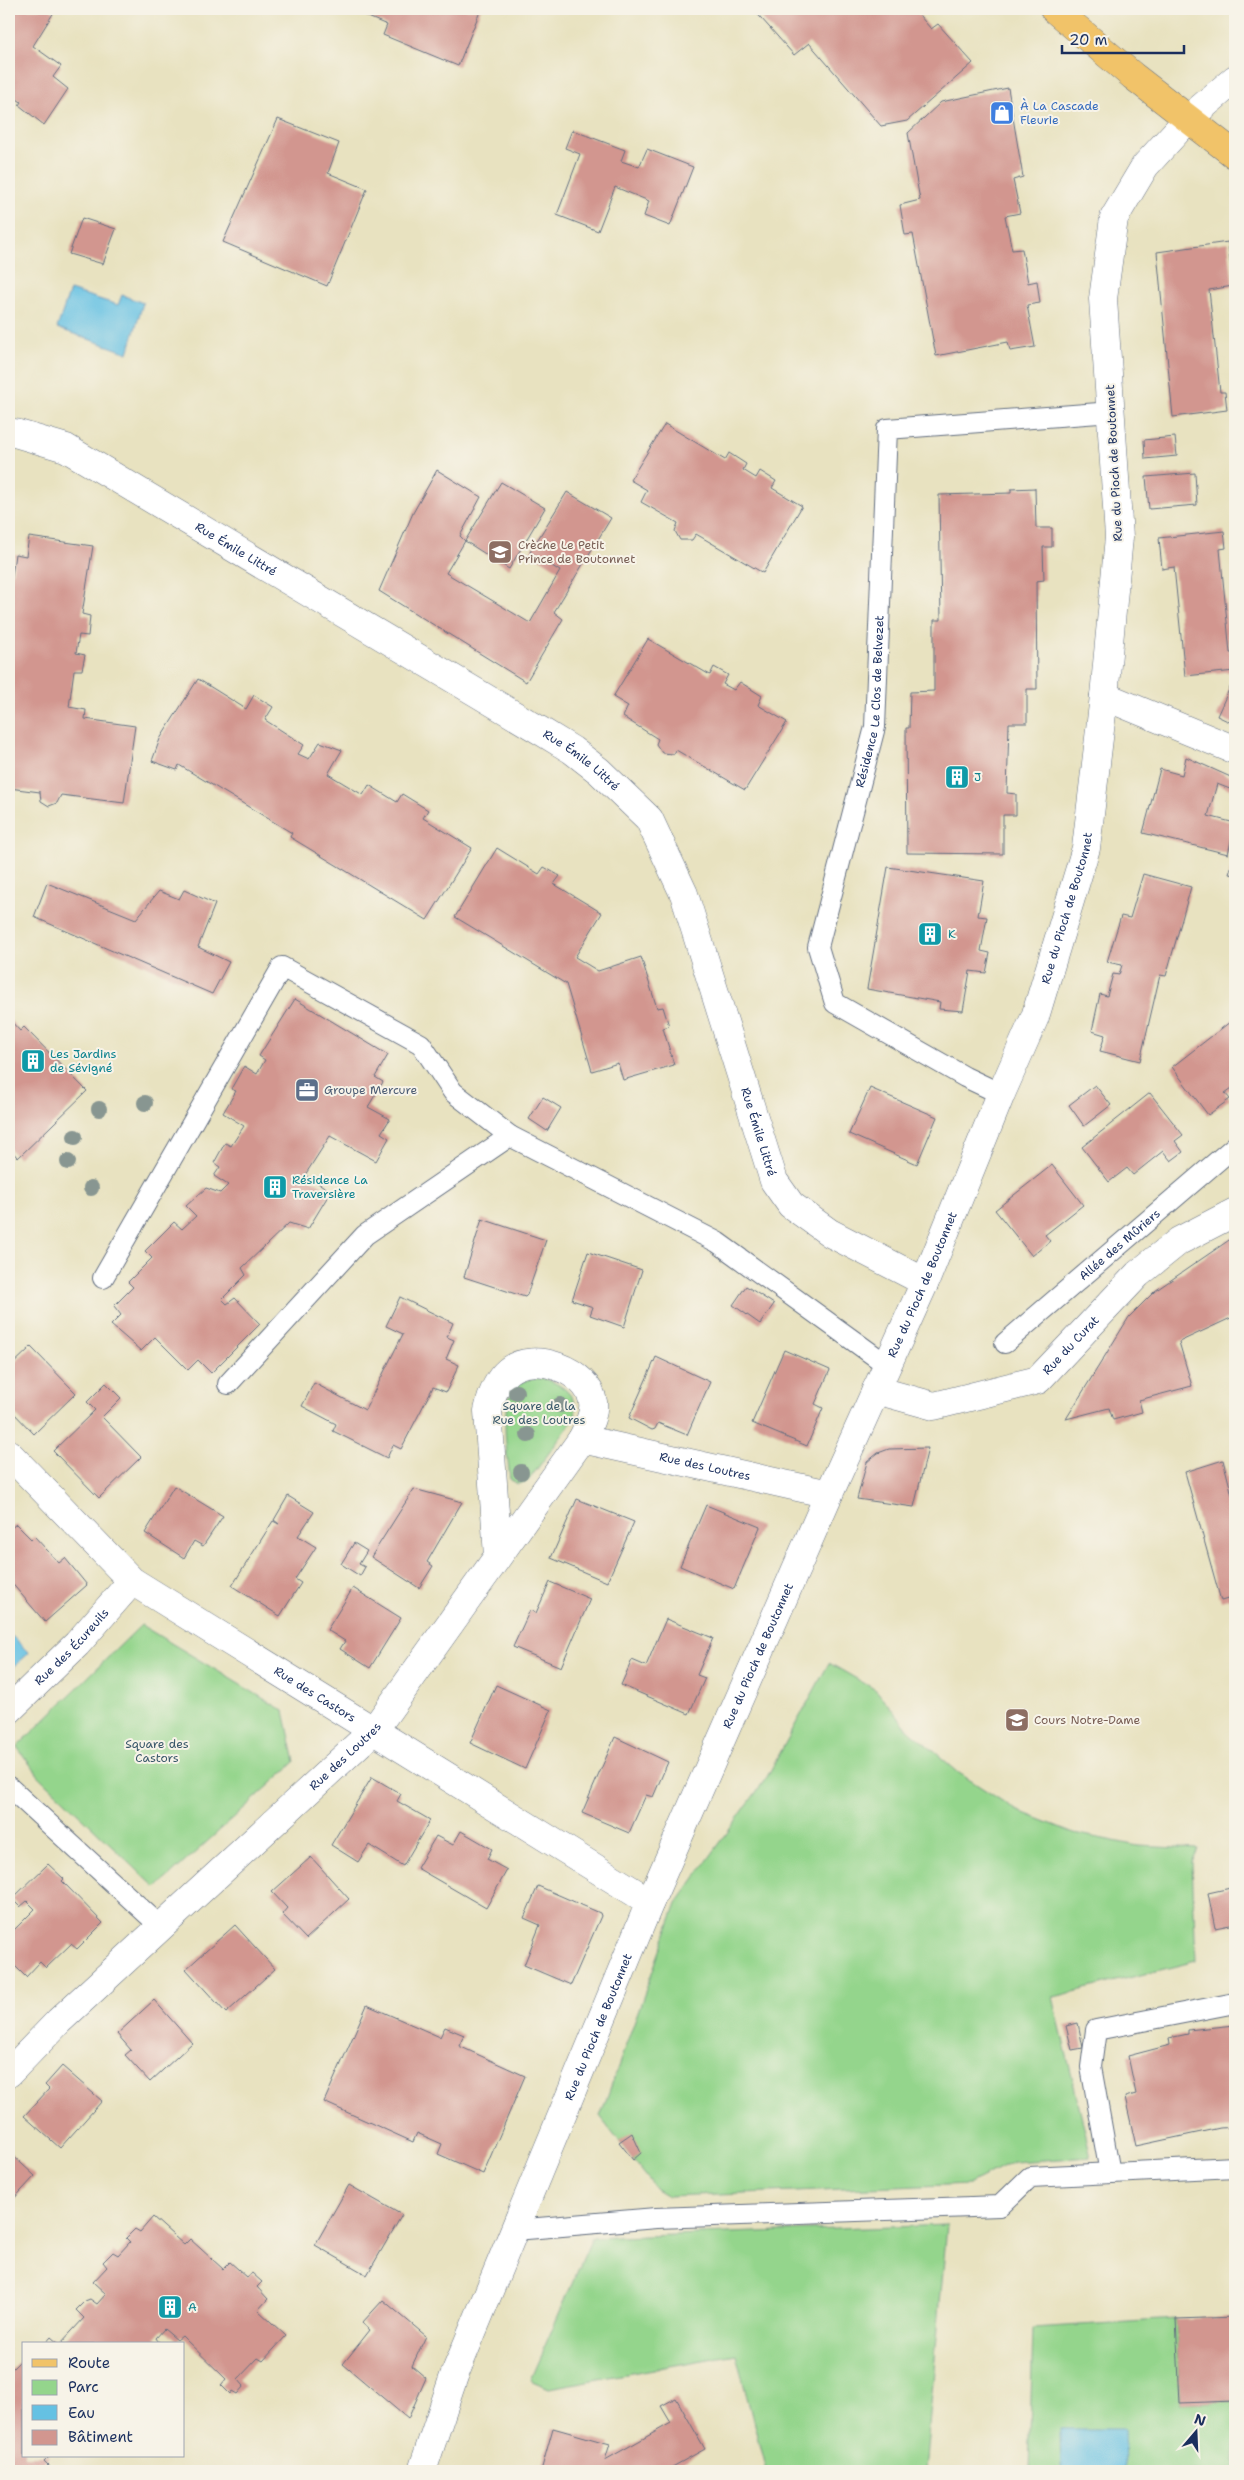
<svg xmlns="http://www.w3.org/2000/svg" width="1244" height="2480" viewBox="0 0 1244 2480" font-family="'Shantell Sans',sans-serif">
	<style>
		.green { fill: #94d58c; stroke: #588275 }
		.water { fill: #65c1e3; stroke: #4078a0 }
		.building { fill: #d2968f }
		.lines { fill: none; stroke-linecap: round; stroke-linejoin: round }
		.service-casing { stroke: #636e80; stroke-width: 22 }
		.minor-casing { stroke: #636e80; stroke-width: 29 }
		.primary-casing { stroke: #636e80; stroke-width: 29 }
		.service { stroke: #fff; stroke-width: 20 }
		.minor { stroke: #fff; stroke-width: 28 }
		.primary { stroke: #f1c369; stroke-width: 28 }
		.tree { fill: #889691 }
		.labels { text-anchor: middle; stroke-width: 4; stroke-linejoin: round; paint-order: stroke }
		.shop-label { font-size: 12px; fill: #366cbe; stroke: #f7f3e8; text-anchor: start }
		.street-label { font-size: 12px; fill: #1b2f5e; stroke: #f7f3e8 }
		.education-label { font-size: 12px; fill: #785e54; stroke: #f7f3e8; text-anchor: start }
		.culture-label { font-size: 12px; fill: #0d838f; stroke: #f7f3e8; text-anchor: start }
		.service-label { font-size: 12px; fill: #4e5e75; stroke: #f7f3e8; text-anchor: start }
		.park-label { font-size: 12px; fill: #39586a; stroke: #f7f3e8 }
	</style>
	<rect width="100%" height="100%" fill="#f7f3e8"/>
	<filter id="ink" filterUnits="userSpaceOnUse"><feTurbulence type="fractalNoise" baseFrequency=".02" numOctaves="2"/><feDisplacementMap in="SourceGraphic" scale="10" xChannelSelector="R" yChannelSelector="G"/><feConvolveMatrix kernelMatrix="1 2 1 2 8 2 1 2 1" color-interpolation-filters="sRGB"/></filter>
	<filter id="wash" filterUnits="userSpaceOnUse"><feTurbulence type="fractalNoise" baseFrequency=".0096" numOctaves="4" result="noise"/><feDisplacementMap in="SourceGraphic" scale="20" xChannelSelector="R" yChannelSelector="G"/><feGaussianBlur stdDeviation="1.12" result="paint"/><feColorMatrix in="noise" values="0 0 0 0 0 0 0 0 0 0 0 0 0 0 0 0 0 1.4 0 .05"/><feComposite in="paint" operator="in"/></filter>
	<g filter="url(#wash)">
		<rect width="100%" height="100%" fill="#e8e2c0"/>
		<g class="green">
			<path d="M541,1378c20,5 38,17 34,40l-47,63 -10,3 -8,-4c-2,-26 -15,-83 12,-98 5,-3 13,-3 19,-4z"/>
			<path d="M141,1625l143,86 11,51 -139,126 -117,-112 -22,-29z"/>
			<path d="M829,1663l47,27 31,38 52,45 57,37 58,23 64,13 60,3 -6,13 4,99 -143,36 38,160 -78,5 -43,22 -302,12 -12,-7 -56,-72 77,-214 90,-126z"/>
			<path d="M947,2225l-22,246h-159l-30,-117 -187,34 -19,-8 62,-142z"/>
			<path d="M1176,2319l4,84 55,-2v70h-206l4,-143z"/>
		</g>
		<g class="water">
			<path d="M70,290l48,15 4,-10 21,8 -15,50 -71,-25z"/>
			<path d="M12,1636l17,17 -20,18v-32z"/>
			<path d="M1060,2429h64l1,42h-64z"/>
		</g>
		<g id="blocks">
			<g class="building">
				<path d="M9,9h41l4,3 -21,34 28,20 -8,11 15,12 -24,36 -25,-20 2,-3 -12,-9z"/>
				<path d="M355,9h126l-23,57 -75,-31 4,-10 -33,-14z"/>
				<path d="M753,9h161l17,20 7,-5 35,39 -66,58 -26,5 -72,-83 -15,12z"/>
				<path d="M1008,88l15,89 -10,3 7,33 -15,3 7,34 10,-1 6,34 9,-2 3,22 -13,2 8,42 -25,4 -2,-9 -72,14 -23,-122 -8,1 -5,-30 20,-5 -12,-67 33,-31z"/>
				<path d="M278,119l61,24 -11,30 39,16 -40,97 -104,-44z"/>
				<path d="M572,130l53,20 -4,11 18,6 8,-18 46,18 -23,59 -26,-10 5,-15 -34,-14 -17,44 -41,-16 23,-61 -15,-6z"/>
				<path d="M82,218l34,11 -13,35 -34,-10z"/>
				<path d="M1228,242l5,44 -24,4 11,102h5l2,18 -54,7 -16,-165z"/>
				<path d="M665,424l60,36 4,-7 17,11 -3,6 13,8 4,-7 16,10 -4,7 30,18 -39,67 -67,-39 -4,6h-12l-5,-9 3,-8 -37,-21 6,-12 -17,-10z"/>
				<path d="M1175,437l2,19 -32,3 -1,-19z"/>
				<path d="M437,470l44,27 -21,39 5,5 36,-59 44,26 -36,61 -44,-28 -19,32 84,50 30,-52 -30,-19 37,-60 44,26 -57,94 9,7 -37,63 -147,-91 34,-78z"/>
				<path d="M1195,473l2,32 -48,4 -3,-32z"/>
				<path d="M1035,488l1,40h16v19h-9l1,33 -8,1 1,108h-10v34h-18l-2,70 9,1v21h-13v39l-96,-1 -1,-125h3l1,-36 24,-1v-71h7l-2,-125 72,-2v-4z"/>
				<path d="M1224,531l2,17 -6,1 10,104h5v18l-50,5 -11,-109 -12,2 -3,-31z"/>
				<path d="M29,537l64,9 -11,68 8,2 -2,20 -9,-1 -3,18 9,2 -3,15h-8l-5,37 17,3 -1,9 50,7 -11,77 -63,-8 -4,8 -8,3 -8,-5 -1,-9 -31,-4v-73l2,-17 -2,-1v-100l6,-43 11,2z"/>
				<path d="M648,639l62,36 4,-8 14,8 -5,9 11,6 6,-8 22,14 -4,9 29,17 -42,68 -69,-40 -2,4 -12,-1 -6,-9 2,-5 -35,-22 5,-11 -15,-9z"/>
				<path d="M198,679l48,30 8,-14 19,12 -8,13 39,25 -6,9 11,5 11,-17 22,8 -14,24 35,21 6,-10 28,17 5,-8 26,16 -5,8 49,30 -45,72 -137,-83 2,-4 -113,-68 -2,5 -25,-9 8,-22z"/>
				<path d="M1232,683l3,1 -1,40 -17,-8z"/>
				<path d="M1186,757l49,22v12l-18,-7 -9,32 27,7 -7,31 -85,-21 17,-64 22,6z"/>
				<path d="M497,848l42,26 5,-7 16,9 -6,8 48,29 -27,44 23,14 43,-14 16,51 6,-1 6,19 -6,2 11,37 -51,15 -5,-17 -26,8 -26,-87 -111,-67z"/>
				<path d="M1235,855v20l-6,-1z"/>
				<path d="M888,867l96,14 -6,35 9,1 -6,34 9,2 -4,20 -16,-2 -7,40 -24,-2 1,-7 -73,-13z"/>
				<path d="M1143,874l48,13 -25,89 -6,-1 -20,86 -40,-10 5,-16 -13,-4 8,-37 7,2 6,-22 6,1 3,-10 -15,-3 14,-46 9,2z"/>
				<path d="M47,883l89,36 23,-28 20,8 5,-9 31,14 -17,43 31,15 -17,32 -178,-77z"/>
				<path d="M295,999l93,56 -13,22 8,5 -15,25 22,12 -9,14 8,5 -13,23 -46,-25 -25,39 26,16 -23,38 -19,-6 -47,45 4,7 -24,24 5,5 8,-6 25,26 -49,49 -13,-13 -10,10 -33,-33 -14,14 -30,-26 10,-10 -7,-9 19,-19 -5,-5 24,-24 -7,-7 29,-29 8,7 14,-13 -10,-10 20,-18 14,5 8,-8 -14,-9 6,-9 -6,-4 11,-20 6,3 13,-20 -21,-13 13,-22 -5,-2 13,-23 13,8 8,-14 -6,-4z"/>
				<path d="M1235,1018v68l-10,7 5,6 -22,16 -36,-48z"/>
				<path d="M9,1019l11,12 4,-4 63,64 -69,67 -9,-10z"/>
				<path d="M1095,1085l16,20 -27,21 -15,-21z"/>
				<path d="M870,1088l67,29 -20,47 -68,-30z"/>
				<path d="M1150,1093l33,42 -8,6 8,11 -12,9 -8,-10 -30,24 -6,-7 -18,14 -27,-35z"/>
				<path d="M543,1097l18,11 -14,23 -18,-12z"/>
				<path d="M1052,1165l31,40 -38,30 5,6 -18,15 -37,-46z"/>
				<path d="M482,1219l64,21 -19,55 -2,2 -61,-20z"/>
				<path d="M1235,1236v80l-56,26 13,44 -53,14 3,12 -29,8 -4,-12 -43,11 63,-102 26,-26z"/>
				<path d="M588,1252l54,18 -18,57 -34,-12 3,-8 -21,-7z"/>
				<path d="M746,1286l28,18 -14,20 -27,-19z"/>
				<path d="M400,1297l53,26 -6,14 7,3 -8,19 13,6 -13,27 -13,-5 -32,62 -8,-4 -6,13 -54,-27 3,-7 -34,-18 12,-23 51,27 38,-76 -17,-8z"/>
				<path d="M31,1347l45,46 -42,41 -25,-26v-40z"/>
				<path d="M784,1350l46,20 -15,34 8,4 -16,38 -55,-23z"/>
				<path d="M656,1357l54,25 -23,53 -29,-12 -3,6 -3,1 -23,-12z"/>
				<path d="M106,1383l15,15 -19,19 39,40 -42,41 -46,-47 42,-41 -8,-8z"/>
				<path d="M928,1448l-14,59 -57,-8 10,-37 11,-9 11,-4z"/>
				<path d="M1223,1460l9,35h3v102l-14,4 -36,-129z"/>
				<path d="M174,1486l49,30 -20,30 -9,-5 -10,17 -39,-25z"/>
				<path d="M414,1489l48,13 -35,60 6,4 -14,22 -48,-31z"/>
				<path d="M288,1496l26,16 -16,24 18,11 -21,32 6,4 -21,33 -48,-30 41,-65 6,3 -5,-4z"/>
				<path d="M577,1499l57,23 -27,60 -56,-24z"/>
				<path d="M706,1505l54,22 -26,62 -54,-23z"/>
				<path d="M16,1524l15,15 3,-3 25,27 6,-5 22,27 -42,37 -36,-42v-50z"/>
				<path d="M354,1543l13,8 -8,13 6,3 -5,9 -19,-12z"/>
				<path d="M550,1582l40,17 -29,68 -48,-20 17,-37 6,3z"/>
				<path d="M353,1588l48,30 -31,50 -30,-19 5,-8 -18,-11z"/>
				<path d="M666,1619l47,19 -16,37 8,3 -16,36 -68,-29 11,-25 14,6z"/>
				<path d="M496,1685l55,25 -26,59 -55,-26z"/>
				<path d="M615,1737l53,25 -15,35 -7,-2 -17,38 -47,-20z"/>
				<path d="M372,1777l29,17 -4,7 33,19 -27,46 -34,-21 -11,17 -27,-17z"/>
				<path d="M461,1831l31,18 -5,10 20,11 -21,38 -69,-40 19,-32 17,9z"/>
				<path d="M311,1857l38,42 -43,40 -24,-25 5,-6 -15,-16z"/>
				<path d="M48,1864l16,15 -2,2 41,42 -26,26 -6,-5 -25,24 -6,-6 -14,15 -17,-17v-25l26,-26 -8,-8 -7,6 -8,-8z"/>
				<path d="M538,1886l62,27 1,3 -30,69 -47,-20 16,-40 -16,-7z"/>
				<path d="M1235,1887v37l-20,4 -7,-35z"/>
				<path d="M235,1925l40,44 -49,44 -40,-44z"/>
				<path d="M154,2000l38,43 -42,39 -25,-27 6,-5 -14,-16z"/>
				<path d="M367,2005l73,32 5,-10 19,8 -5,11 66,30 -42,98 -45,-20 4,-10 -25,-11 -4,9 -89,-40z"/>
				<path d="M1078,2023l5,25 -11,2 -6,-24z"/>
				<path d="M1235,2025v102l-15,1 -84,18 -11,-49 11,-3 -8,-38 42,-11 -1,-7 19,-4v-4z"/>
				<path d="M62,2066l40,35 -42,47 -36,-32 25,-27 -4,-4z"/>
				<path d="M632,2133l9,20 -8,7 -14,-18z"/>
				<path d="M9,2152l26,24 -26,28z"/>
				<path d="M349,2185l53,30 -35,60 -52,-30z"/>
				<path d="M153,2217l31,28 6,-6 33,30 7,-7 17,15 5,-4 10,9 -5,5 11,12 -10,11 28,26 -23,25 -5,-3 -20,21 6,7 -7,8 -5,-3 -2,3 -9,-9 5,-6 -44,-43 -5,4 -13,-11 -8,9 4,6h-100l24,-26 -8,-8 9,-9 5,-2 7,5 9,-10 -13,-12 14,-15 -4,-5 10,-10 5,3 12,-13 -4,-4 9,-9 5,3z"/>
				<path d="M383,2300l43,36 -14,30 14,12 -18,41 -65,-55 27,-34 -8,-7z"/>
				<path d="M1235,2317v84l-55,2 -4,-84z"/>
				<path d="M51,2337l8,7h-14z"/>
				<path d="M24,2357v99h26l-6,6 9,9h-44v-99z"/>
				<path d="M676,2398l29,51 -40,22h-124l12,-43 57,16 -5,16 66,-37 -10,-17z"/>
			</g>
		</g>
	</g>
	<g filter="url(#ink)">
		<use href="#blocks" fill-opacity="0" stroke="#636e80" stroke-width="1"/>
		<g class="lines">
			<defs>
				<g id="service">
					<path id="s1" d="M1001,1094l-36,-17 -130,-74 -17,-56 57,-220 12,-298 225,-17"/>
					<path d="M103,1278l179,-311 139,77 32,48 57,44"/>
					<path id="s2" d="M1005,1343l230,-197"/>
					<path d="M228,1384l137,-149 145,-99 207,106 170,123"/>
					<path d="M9,1787l151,139"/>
					<path d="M1110,2173l-19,-106 5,-37 139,-27"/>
					<path d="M515,2230l141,-12 344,-12 30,-29 205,-10"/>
				</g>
				<g id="minor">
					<path id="s3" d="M15,433l51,15 475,283 31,19 27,21 50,48 35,75 90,287 17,24 39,28 95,49"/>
					<path d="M1104,696l131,54"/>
					<path id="s4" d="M876,1390l58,16 104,-26 100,-106 41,-33 56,-29"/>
					<path id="s5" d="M582,1439l247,55"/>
					<path id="s6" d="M9,1454l123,127 518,321"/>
					<path id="s7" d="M9,1710l68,-66 55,-63"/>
					<path id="s8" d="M9,2073l50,-52 315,-291 208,-291c5,-11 13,-24 11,-37 -5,-32 -60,-52 -85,-31 -12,10 -17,26 -20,40l10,145"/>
					<path id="s9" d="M422,2471l32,-95 196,-474 179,-408 96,-212 76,-188 34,-77 51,-169 18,-152 15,-159 -16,-238 11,-81 31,-52 43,-47 47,-40"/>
				</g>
				<path id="primary" d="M1054,9l79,67 102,79"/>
			</defs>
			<use href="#service" class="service-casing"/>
			<use href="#minor" class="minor-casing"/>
			<use href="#primary" class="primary-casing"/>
			<use href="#service" class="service"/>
			<use href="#minor" class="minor"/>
			<use href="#primary" class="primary"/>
		</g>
		<g class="tree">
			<circle cx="145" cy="1103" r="8"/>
			<circle cx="99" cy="1109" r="8"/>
			<circle cx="75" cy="1137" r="8"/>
			<circle cx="68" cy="1162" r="8"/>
			<circle cx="91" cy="1188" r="8"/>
			<circle cx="516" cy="1392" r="8"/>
			<circle cx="560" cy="1405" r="8"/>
			<circle cx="528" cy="1435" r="8"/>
			<circle cx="521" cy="1472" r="8"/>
		</g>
	</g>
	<defs>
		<symbol id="shop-square" viewBox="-11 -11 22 22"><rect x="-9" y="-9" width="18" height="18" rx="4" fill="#3f7fe0" stroke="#f7f3e8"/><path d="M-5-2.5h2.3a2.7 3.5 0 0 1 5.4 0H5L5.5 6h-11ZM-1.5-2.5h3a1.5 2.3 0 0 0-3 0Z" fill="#fff"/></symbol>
		<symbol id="school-square" viewBox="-11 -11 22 22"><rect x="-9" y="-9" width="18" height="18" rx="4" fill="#8d6e63" stroke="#f7f3e8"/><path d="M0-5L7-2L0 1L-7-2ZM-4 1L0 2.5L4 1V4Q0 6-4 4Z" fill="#fff"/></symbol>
		<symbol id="building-square" viewBox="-11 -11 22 22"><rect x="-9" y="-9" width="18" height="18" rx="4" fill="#0f9aa8" stroke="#f7f3e8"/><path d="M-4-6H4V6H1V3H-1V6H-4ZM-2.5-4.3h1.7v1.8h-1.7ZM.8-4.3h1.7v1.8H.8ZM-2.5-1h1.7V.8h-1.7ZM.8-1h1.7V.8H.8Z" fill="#fff"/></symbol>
		<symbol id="office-square" viewBox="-11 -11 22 22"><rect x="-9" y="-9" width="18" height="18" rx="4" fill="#5c6f8a" stroke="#f7f3e8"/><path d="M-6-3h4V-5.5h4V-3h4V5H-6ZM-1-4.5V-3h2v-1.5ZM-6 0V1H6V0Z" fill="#fff"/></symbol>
	</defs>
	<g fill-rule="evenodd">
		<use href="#shop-square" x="988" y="99" width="28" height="28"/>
		<use href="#school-square" x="486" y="538" width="28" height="28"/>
		<use href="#building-square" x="943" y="763" width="28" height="28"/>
		<use href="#building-square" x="916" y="920" width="28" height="28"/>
		<use href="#building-square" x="19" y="1047" width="28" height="28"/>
		<use href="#office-square" x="293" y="1076" width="28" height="28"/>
		<use href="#building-square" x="261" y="1173" width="28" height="28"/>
		<use href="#school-square" x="1003" y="1706" width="28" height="28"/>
		<use href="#building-square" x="156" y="2293" width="28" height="28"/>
	</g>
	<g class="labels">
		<g class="shop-label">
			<text x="1020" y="110">À La Cascade<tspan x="1020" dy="14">Fleurie</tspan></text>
		</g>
		<g class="street-label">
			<text transform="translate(1114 463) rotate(-93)" y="4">Rue du Pioch de Boutonnet</text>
			<text dy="4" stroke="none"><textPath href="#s3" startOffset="251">Rue Émile Littré</textPath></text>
			<text dy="4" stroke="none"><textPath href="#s1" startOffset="500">Résidence Le Clos de Belvezet</textPath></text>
			<text dy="4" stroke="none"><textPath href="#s3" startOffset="656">Rue Émile Littré</textPath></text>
			<text dy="4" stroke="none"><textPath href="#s9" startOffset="1692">Rue du Pioch de Boutonnet</textPath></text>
			<text dy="4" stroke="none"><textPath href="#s3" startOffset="1078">Rue Émile Littré</textPath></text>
			<text dy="4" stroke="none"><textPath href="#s2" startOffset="151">Allée des Mûriers</textPath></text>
			<text dy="4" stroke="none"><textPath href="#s9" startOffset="1288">Rue du Pioch de Boutonnet</textPath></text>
			<text dy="4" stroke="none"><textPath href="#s4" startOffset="215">Rue du Curat</textPath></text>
			<text dy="4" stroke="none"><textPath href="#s5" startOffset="126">Rue des Loutres</textPath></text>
			<text dy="4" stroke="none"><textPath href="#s7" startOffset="89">Rue des Écureuils</textPath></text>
			<text dy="4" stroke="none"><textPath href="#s9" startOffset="882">Rue du Pioch de Boutonnet</textPath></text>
			<text dy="4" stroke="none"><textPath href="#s6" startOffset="392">Rue des Castors</textPath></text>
			<text dy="4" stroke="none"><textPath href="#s8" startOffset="462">Rue des Loutres</textPath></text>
			<text dy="4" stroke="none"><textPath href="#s9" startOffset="478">Rue du Pioch de Boutonnet</textPath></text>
		</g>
		<g class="education-label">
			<text x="518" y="549">Crèche Le Petit<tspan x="518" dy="14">Prince de Boutonnet</tspan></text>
			<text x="1034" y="1724">Cours Notre-Dame</text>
		</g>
		<g class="culture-label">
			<text x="974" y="781">J</text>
			<text x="948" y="938">K</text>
			<text x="50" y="1058">Les Jardins<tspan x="50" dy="14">de Sévigné</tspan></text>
			<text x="292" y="1184">Résidence La<tspan x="292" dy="14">Traversière</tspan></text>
			<text x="188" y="2311">A</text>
		</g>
		<g class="service-label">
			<text x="324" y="1094">Groupe Mercure</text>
		</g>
		<g class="park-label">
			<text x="539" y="1410">Square de la<tspan x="539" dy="14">Rue des Loutres</tspan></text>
			<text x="157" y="1748">Square des<tspan x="157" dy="14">Castors</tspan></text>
		</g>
	</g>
	<rect width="1244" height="2480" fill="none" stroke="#f7f3e8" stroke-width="30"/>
	<rect x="22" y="2342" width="162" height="115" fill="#f7f3e8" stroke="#9fa5b1"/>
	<rect x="32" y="2359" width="25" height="8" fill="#f1c369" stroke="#9fa5b1"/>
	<text x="68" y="2368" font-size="15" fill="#1b2f5e">Route</text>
	<rect x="32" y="2380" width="25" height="15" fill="#94d58c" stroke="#9fa5b1"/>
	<text x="68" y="2392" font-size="15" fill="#1b2f5e">Parc</text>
	<rect x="32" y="2405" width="25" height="15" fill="#65c1e3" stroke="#9fa5b1"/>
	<text x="68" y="2418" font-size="15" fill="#1b2f5e">Eau</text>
	<rect x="32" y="2430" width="25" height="15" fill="#d2968f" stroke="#9fa5b1"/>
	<text x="68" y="2442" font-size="15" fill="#1b2f5e">Bâtiment</text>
	<g transform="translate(1196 2432) rotate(19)" stroke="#f7f3e8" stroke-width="4" paint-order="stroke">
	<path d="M0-4L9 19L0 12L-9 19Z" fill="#1b2f5e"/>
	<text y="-8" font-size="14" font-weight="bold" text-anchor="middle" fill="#1b2f5e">N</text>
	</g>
	<path d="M1062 45v8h122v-8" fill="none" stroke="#1b2f5e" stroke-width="2.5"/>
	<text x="1069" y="45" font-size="15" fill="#1b2f5e" stroke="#f7f3e8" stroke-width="4" paint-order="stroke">20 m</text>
</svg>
